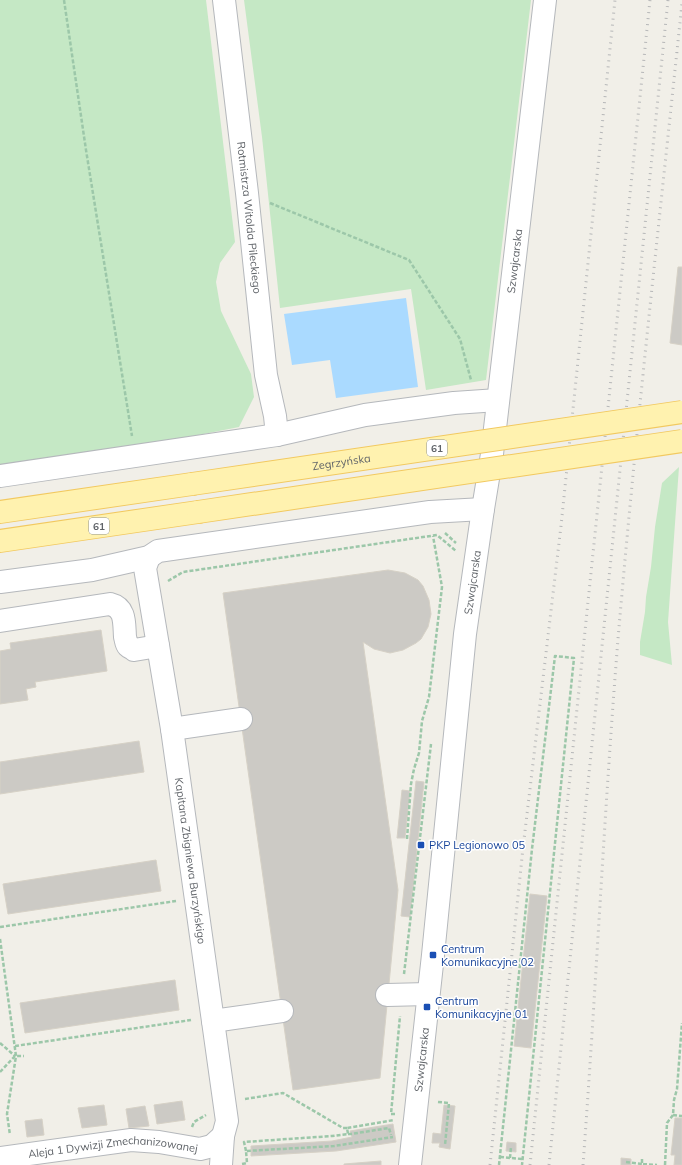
<svg xmlns="http://www.w3.org/2000/svg" width="682" height="1165" viewBox="0 0 682 1165" font-family="Mulish,sans-serif">
	<style>
		.green { fill: #c5e8c5 }
		.water { fill: #aadaff }
		.building { fill: #cccac5; stroke: #d6d1c6 }
		.lines { fill: none; stroke-linecap: round; stroke-linejoin: round }
		.minor-casing { stroke: #b5b8bc; stroke-width: 24 }
		.major-casing { stroke: #f2c960; stroke-width: 24 }
		.path { stroke: #9cc7a9; stroke-width: 2.5; stroke-dasharray: 4 2; stroke-linecap: butt }
		.minor { stroke: #fff; stroke-width: 22 }
		.major { stroke: #fff2af; stroke-width: 22 }
		.rail { stroke: #b6b7b8; stroke-width: 3; stroke-dasharray: 1 5; stroke-linecap: butt }
		.major-bridge-casing { stroke: #f2c960; stroke-width: 24; stroke-linecap: butt }
		.major-bridge { stroke: #fff2af; stroke-width: 22 }
		.transit-dot { fill: #1a4fb4; stroke: #fff; stroke-width: 1.5 }
		.labels { text-anchor: middle; stroke-width: 3; stroke-linejoin: round; paint-order: stroke }
		.shield { fill: #fff; stroke: #8f9295; stroke-width: 1 }
		.shield-label { font-size: 10px; font-weight: bold; fill: #5f6368 }
		.street-label { font-size: 11px; fill: #5f6368; stroke: #fff }
		.transit-label { font-size: 11px; fill: #164399; stroke: #fff; text-anchor: start }
	</style>
	<rect width="100%" height="100%" fill="#f1efe8"/>
	<g class="green">
		<path d="M0,0h206l29,242 -15,21 -4,19 5,29 30,63 3,23 -15,30 -101,20 -138,21z"/>
		<path d="M244,0h287l-45,380 -60,10 -15,-101 -131,19 -18,-171z"/>
		<path d="M679,467l-11,155 4,43 -32,-10v-13l5,-30 1,-15 5,-30 4,-40 7,-44z"/>
	</g>
	<path class="water" d="M406,298l12,89 -82,11 -6,-38 -38,5 -8,-51z"/>
	<g class="building">
		<path d="M678,267h4v78l-12,-2z"/>
		<path d="M388,570l17,3 13,7 5,6 6,14 2,14 -3,13 -7,12 -5,4 -13,7 -13,3 -16,-4 -11,-7 35,248 -18,188 -87,12 -70,-497z"/>
		<path d="M101,630l6,41 -72,11 1,5 -10,2 2,11 -28,4v-53l11,-2 -1,-6z"/>
		<path d="M139,741l5,31 -144,22v-32z"/>
		<path d="M416,781l8,1 -14,135 -9,-1z"/>
		<path d="M402,790l8,1 -5,47h-8z"/>
		<path d="M156,860l5,31 -153,23 -5,-30z"/>
		<path d="M530,894l17,2 -16,152 -17,-2z"/>
		<path d="M175,980l4,30 -154,23 -5,-30z"/>
		<path d="M182,1101l3,19 -28,4 -3,-19z"/>
		<path d="M104,1105l3,20 -25,3 -4,-20z"/>
		<path d="M444,1105l11,1 -5,43 -11,-2 1,-4h-8l1,-10 8,1z"/>
		<path d="M145,1106l4,20 -20,2 -3,-19z"/>
		<path d="M675,1118h7v47h-8l1,-10h-4z"/>
		<path d="M42,1119l2,16 -17,2 -2,-16z"/>
		<path d="M393,1124l3,18 -60,9 -85,5v-10l81,-5 20,-4 -2,-6z"/>
		<path d="M507,1142l9,1v9l-10,-1z"/>
		<path d="M621,1158l10,1v6h-10z"/>
		<path d="M381,1161v4h-37v-1z"/>
	</g>
	<g class="lines">
		<defs>
			<g id="minor">
				<path id="s1" d="M224,0l23,193 19,182 9,41 2,19"/>
				<path d="M0,476l277,-41 88,-20 89,-12 44,-3"/>
				<path id="s2" d="M149,557l-4,11 27,161 55,392 -4,15 -2,29"/>
				<path d="M0,582l92,-12 57,-13 9,-6 272,-39 53,-3"/>
				<path d="M0,621l110,-17c16,4 14,19 15,33 1,3 1,7 3,9 2,2 4,2 6,4l24,-4"/>
				<path d="M172,729l69,-10"/>
				<path d="M387,995l41,-1"/>
				<path d="M213,1021l69,-10"/>
				<path id="s3" d="M0,1158l131,-18 28,2 41,7 12,-3 11,-10"/>
				<path id="s4" d="M410,1165l23,-210 32,-321 18,-125 9,-55 53,-454"/>
			</g>
			<g id="major">
				<path d="M0,512l192,-28"/>
				<path d="M0,541l198,-29"/>
			</g>
		</defs>
		<use href="#minor" class="minor-casing"/>
		<use href="#major" class="major-casing"/>
		<g class="path">
			<path d="M64,0l22,150 46,286"/>
			<path d="M270,203l139,57 51,79 11,41"/>
			<path d="M445,533l11,10"/>
			<path d="M168,581l15,-9 254,-37 19,16"/>
			<path d="M407,839l4,-55 3,-15 5,-16 3,-32 7,-24 13,-110 -9,-51"/>
			<path d="M0,927l176,-26"/>
			<path d="M0,939l16,117 -9,58 3,21"/>
			<path d="M404,974l27,-230"/>
			<path d="M0,1043l15,13"/>
			<path d="M15,1046l176,-26"/>
			<path d="M0,1072l15,-16h9"/>
			<path d="M245,1099l38,-6 60,35h4"/>
			<path d="M438,1102l11,1 -4,42"/>
			<path d="M395,1114h-4l9,-98"/>
			<path d="M673,1115l9,1"/>
			<path d="M192,1127l2,-5 12,-7"/>
			<path d="M348,1134h3l38,-6 2,7"/>
			<path d="M246,1151l-2,-9 88,-6 16,-2 -1,-6 47,-8"/>
			<path d="M500,1157l22,2"/>
			<path d="M510,1158l1,-11"/>
			<path d="M642,1159v5l15,1"/>
			<path d="M626,1162l16,2"/>
			<path d="M242,1164l5,-1 -1,-12 88,-5 59,-9"/>
			<path d="M499,1165l33,-316 23,-193 19,2 -52,507"/>
			<path d="M665,1165l2,-42 6,-8 1,-15 3,-11 5,-66"/>
		</g>
		<use href="#minor" class="minor"/>
		<use href="#major" class="major"/>
		<g class="rail">
			<path d="M490,1165l33,-317 38,-322 54,-526"/>
			<path d="M530,1165l120,-1165"/>
			<path d="M549,1165l119,-1165"/>
			<path d="M583,1165c13,-175 21,-351 35,-526 18,-212 42,-424 64,-636"/>
		</g>
		<defs>
			<g id="major-bridge">
				<path id="s5" d="M192,484l490,-72"/>
				<path d="M198,512l484,-71"/>
			</g>
		</defs>
		<use href="#major-bridge" class="major-bridge-casing"/>
		<use href="#major-bridge" class="major-bridge"/>
	</g>
	<g class="transit-dot">
		<rect x="417" y="841" width="8" height="8" rx="2"/>
		<rect x="429" y="951" width="8" height="8" rx="2"/>
		<rect x="423" y="1003" width="8" height="8" rx="2"/>
	</g>
	<g class="labels">
		<g class="shield">
			<rect x="427" y="440" width="20" height="16" rx="3"/>
			<rect x="89" y="518" width="20" height="16" rx="3"/>
		</g>
		<g class="shield-label">
			<text x="437" y="452">61</text>
			<text x="99" y="530">61</text>
		</g>
		<g class="street-label">
			<text dy="4" stroke="none"><textPath href="#s1" startOffset="219">Rotmistrza Witolda Pileckiego</textPath></text>
			<text dy="4" stroke="none"><textPath href="#s4" startOffset="910">Szwajcarska</textPath></text>
			<text dy="4" stroke="none"><textPath href="#s5" startOffset="151">Zegrzyńska</textPath></text>
			<text dy="4" stroke="none"><textPath href="#s4" startOffset="586">Szwajcarska</textPath></text>
			<text dy="4" stroke="none"><textPath href="#s2" startOffset="308">Kapitana Zbigniewa Burzyńskigo</textPath></text>
			<text dy="4" stroke="none"><textPath href="#s4" startOffset="106">Szwajcarska</textPath></text>
			<text dy="4" stroke="none"><textPath href="#s3" startOffset="114">Aleja 1 Dywizji Zmechanizowanej</textPath></text>
		</g>
		<g class="transit-label">
			<text x="429" y="849">PKP Legionowo 05</text>
			<text x="441" y="953">Centrum<tspan x="441" dy="13">Komunikacyjne 02</tspan></text>
			<text x="435" y="1005">Centrum<tspan x="435" dy="13">Komunikacyjne 01</tspan></text>
		</g>
	</g>
</svg>
